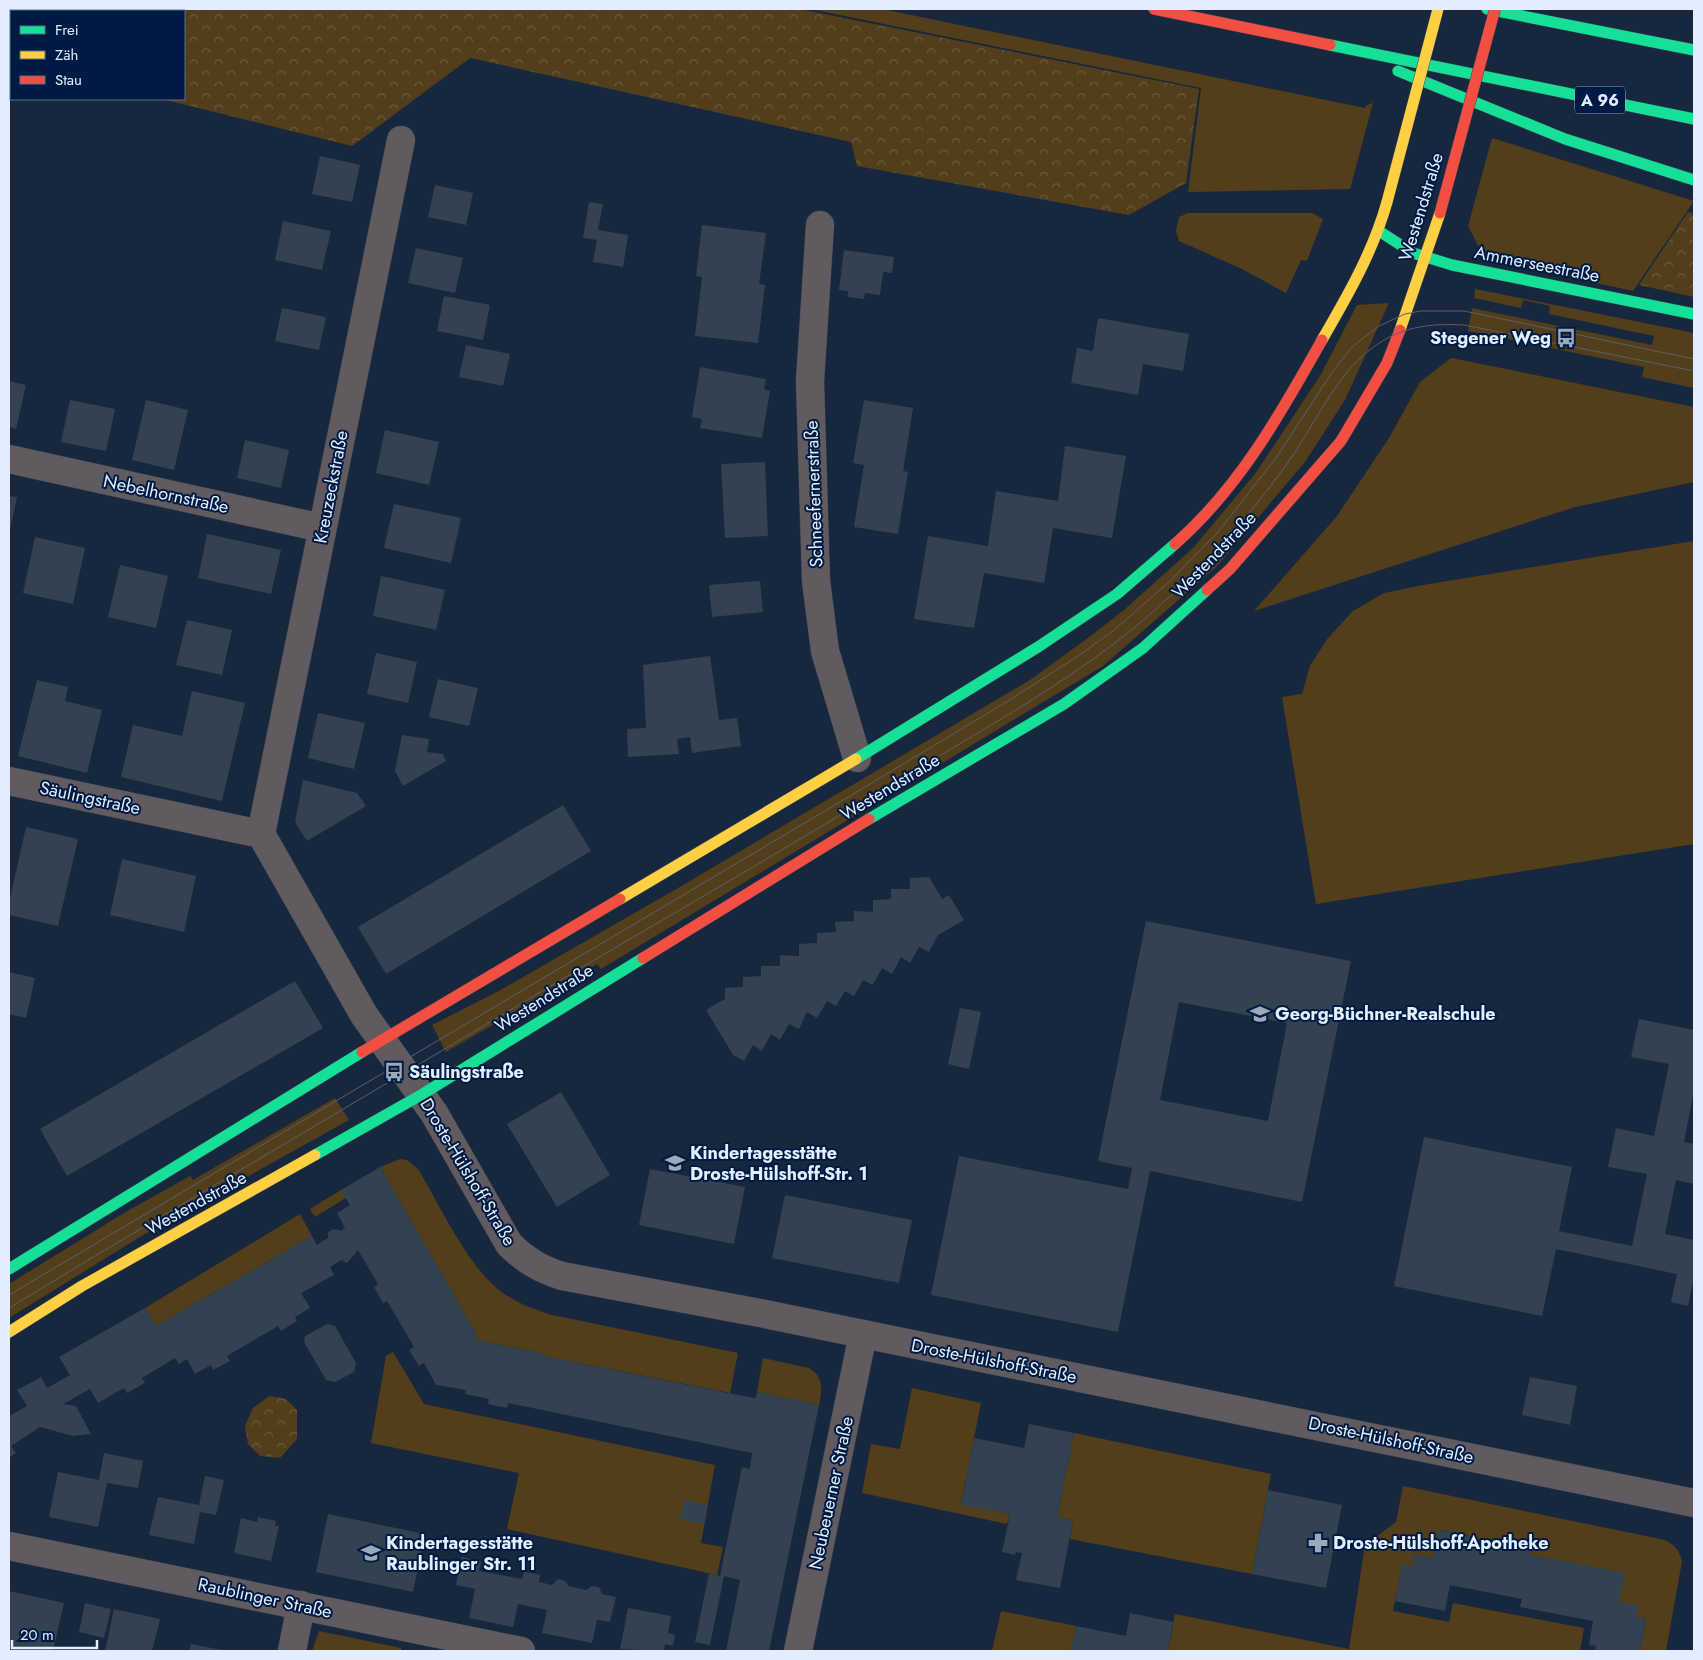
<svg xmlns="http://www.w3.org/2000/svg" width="1703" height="1660" viewBox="0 0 1703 1660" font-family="Jost,sans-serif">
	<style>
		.green { fill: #533e1b }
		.forest { fill: url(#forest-crowns) }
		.building { fill: #324251; fill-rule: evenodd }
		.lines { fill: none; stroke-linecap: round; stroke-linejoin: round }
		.street-casing { stroke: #334152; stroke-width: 29 }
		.fast-casing { stroke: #334152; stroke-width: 12 }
		.slow-casing { stroke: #334152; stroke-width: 12 }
		.jam-casing { stroke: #334152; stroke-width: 12 }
		.street { stroke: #615b60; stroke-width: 28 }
		.fast { stroke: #16e098; stroke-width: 11 }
		.slow { stroke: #ffcf43; stroke-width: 11 }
		.jam { stroke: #f24e42; stroke-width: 11 }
		.tram { stroke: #5a5f69; stroke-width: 1 }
		.slow-bridge-casing { stroke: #334152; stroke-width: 12; stroke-linecap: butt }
		.jam-bridge-casing { stroke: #334152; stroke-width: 12; stroke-linecap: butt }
		.slow-bridge { stroke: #ffcf43; stroke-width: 11 }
		.jam-bridge { stroke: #f24e42; stroke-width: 11 }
		.labels { text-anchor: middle; stroke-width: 4; stroke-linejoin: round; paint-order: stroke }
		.shield { fill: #001b43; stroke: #9eafc6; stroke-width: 1 }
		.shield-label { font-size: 16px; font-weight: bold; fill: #e2eefe }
		.street-label { font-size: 18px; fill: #e2eefe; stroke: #001b43 }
		.poi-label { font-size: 18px; font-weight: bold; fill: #e2eefe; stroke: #001b43; text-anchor: start }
	</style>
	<defs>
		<pattern id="forest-crowns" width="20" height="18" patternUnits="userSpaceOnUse" patternTransform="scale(1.25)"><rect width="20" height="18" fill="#533e1b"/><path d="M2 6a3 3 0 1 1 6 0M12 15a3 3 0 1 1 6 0" fill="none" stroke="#6b5a3d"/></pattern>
	</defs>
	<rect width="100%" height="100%" fill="#17283e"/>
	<g class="green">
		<path d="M810,9h72l483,99 2,-3 6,-2 -23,86 -162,3 13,-104z"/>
		<path d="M1492,138l202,63 -61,90 -152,-33 1,-5 -14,-27z"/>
		<path d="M1188,213h124l11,6 -16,42 -6,-1 -15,33 -44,-24 -63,-28 -3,-10 3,-14z"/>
		<path d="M1475,289l219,44v55l-52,-11 2,-10 -176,-36 4,-23 180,37 2,-9 -105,-22 1,-8 -27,-6 -2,8 -47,-10z"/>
		<path d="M1389,303l-44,97 -40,62 -88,104 -114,100 -502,303 -4,-5 -151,88 -14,-27 65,-33 181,-104 352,-208 62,-45 32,-25 69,-62 62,-74 65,-98 37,-71z"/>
		<path d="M1451,358l243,49v75l-119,25 -321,104 83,-95 52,-78 31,-56z"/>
		<path d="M1694,541v303l-378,60 -34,-207 20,-3 8,-28 18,-28 25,-27 31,-18 39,-8z"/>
		<path d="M335,1098l14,22 -206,115 -134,83v-34l115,-71 66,-37 3,4z"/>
		<path d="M400,1159l7,1 11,9c23,38 52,103 88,126 15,10 30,15 46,20l186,38 -8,40 -186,-37v-2l-68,-14 1,-5 -97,-168z"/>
		<path d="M341,1190l5,8 -31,19 -5,-8z"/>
		<path d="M300,1214l12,22 -156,90 -11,-18z"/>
		<path d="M393,1352l31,52 291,61 -14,78 22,4 -6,28 -210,-46 12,-56 -148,-30 15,-87z"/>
		<path d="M763,1358l46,10c15,9 13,21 10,37l-62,-13z"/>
		<path d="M912,1388l69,15 -20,101 49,10 -3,10 -145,-31 9,-49 29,5z"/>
		<path d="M1074,1433l197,41 -19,100 -182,-35 3,-19 -16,-3z"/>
		<path d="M1403,1486l262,54c10,5 14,10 17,21l-16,90h-26l6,-32 -10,-2 -17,-15 5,-29 -94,-18 1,-7 -92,-18 -6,28 -18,-4 -3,12 -10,-2 -9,47 56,11 4,-19 131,25 -4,23h-412l7,-37 174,35 16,-104 31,-23z"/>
		<path d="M1001,1611l75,15 -5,25h-79z"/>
		<path d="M319,1631l82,17v3h-89z"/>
	</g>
	<g class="forest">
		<path d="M9,9h790l400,80 -13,94 -57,32 -272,-49 -6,-24 -381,-84 -118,88 -190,-47h22v-88h-173v50h-2z"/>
		<path d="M1688,212l6,2v83l-55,-12z"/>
		<path d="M269,1396l17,3 11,11v29l-17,19 -20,-2 -12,-12 -3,-18 8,-18z"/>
	</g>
	<g class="building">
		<path d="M320,156l40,9 -8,37 -40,-8z"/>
		<path d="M435,185l38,8 -7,32 -38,-8z"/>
		<path d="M589,202l14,2 -5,26 30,5 -5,32 -30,-5 4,-22 -14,-2z"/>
		<path d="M283,221l48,10 -9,39 -47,-10z"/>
		<path d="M702,225l64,8 -7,51 6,1 -7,58 -63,-7 7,-59 -6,-1z"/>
		<path d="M416,248l47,10 -8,35 -47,-10z"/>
		<path d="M844,250l50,7 -2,16 -9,-1 -3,23 -15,-2 -1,6 -16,-2v-6l-9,-1z"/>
		<path d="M444,296l46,9 -7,35 -46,-9z"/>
		<path d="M282,308l44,9 -7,33 -44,-9z"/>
		<path d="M1098,318l91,16 -6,37 -40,-7 -5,31 -67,-12 6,-35 16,3z"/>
		<path d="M466,345l44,9 -7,32 -44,-9z"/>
		<path d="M700,367l66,12 -2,10 6,2 -8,47 -62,-10 2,-9 -10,-2z"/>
		<path d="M9,381l17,4 -10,44 -7,-2z"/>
		<path d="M70,400l45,9 -9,42 -45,-9z"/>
		<path d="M146,400l42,10 -14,60 -42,-10z"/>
		<path d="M864,400l49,8 -10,63 5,1 -10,62 -44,-7 10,-62 -11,-2z"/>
		<path d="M385,430l54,12 -10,43 -53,-12z"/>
		<path d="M245,440l44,10 -8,38 -44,-10z"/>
		<path d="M1065,446l61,10 -14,82 -59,-10 -9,55 -60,-10 -10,55 -60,-9 14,-83 60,10 8,-55 62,10z"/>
		<path d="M765,462l3,74 -43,2 -4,-74z"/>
		<path d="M9,496l8,1 -7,33h-1z"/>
		<path d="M394,504l67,14 -10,45 -67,-15z"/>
		<path d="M207,534l74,16 -10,44 -73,-16z"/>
		<path d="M35,537l50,11 -12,56 -50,-11z"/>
		<path d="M120,565l48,11 -12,52 -48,-11z"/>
		<path d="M381,576l64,14 -9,40 -63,-14z"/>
		<path d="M760,581l3,31 -51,5 -3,-32z"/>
		<path d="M187,620l45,10 -10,45 -46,-10z"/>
		<path d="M376,653l41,9 -9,41 -41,-9z"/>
		<path d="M710,656l9,64 18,-2 4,28 -49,7 -2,-16 -13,2 2,15 -51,3 -1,-28 19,-1 -3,-63z"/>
		<path d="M438,679l40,9 -9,38 -40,-9z"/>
		<path d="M37,680l31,7 -3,14 37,9 -15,63 -69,-17z"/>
		<path d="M192,691l53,12 -23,98 -101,-24 12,-52 49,11z"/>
		<path d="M318,713l47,10 -11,46 -46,-11z"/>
		<path d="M402,735l27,4 -2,13 16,2 3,7 -43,25 -8,-15z"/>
		<path d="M303,780l54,13 9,13 -59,35 -12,-19z"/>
		<path d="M563,805l28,46 -205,123 -28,-47z"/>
		<path d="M26,827l52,12 -20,87 -49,-11v-12z"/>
		<path d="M122,859l74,17 -12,56 -74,-17z"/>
		<path d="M929,877l13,22 7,-4 15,25 -26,15 -9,17 -10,-5 -9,16 -9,-6 -9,17 -10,-6 -9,17 -10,-5 -9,16 -9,-5 -9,15 -9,-5 -10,17 -10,-6 -8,17 -10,-5 -9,16 -9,-6 -9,17 -9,-6 -9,16 -11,-6 -27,-45 19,-11v-11l18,-1v-10l18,-1v-10h19v-11l19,1v-12l18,-1v-10l19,-1 -1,-10 19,-1v-10l19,1v-12l18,-1v-10h19v-11z"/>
		<path d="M1146,921l205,40 -49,241 -152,-31 -32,161 -187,-37 28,-139 169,33 4,-21 -34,-7zM1179,1002l108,21 -19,98 -108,-21z"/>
		<path d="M9,972l26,6 -9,40 -17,-4z"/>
		<path d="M295,981l28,47 -256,148 -27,-47z"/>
		<path d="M960,1008l21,4 -12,57 -21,-5z"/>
		<path d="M1639,1019l55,11v60l-10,52 10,2v40l-18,-4 -11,54 29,6v37l-6,29 -17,-4 6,-28 -121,-25 -14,67 -148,-30 30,-149 148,30 -13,64 73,15 15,-72 -39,-7 8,-39 38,8 15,-72 -38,-7z"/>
		<path d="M561,1092l49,83 -53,32 -50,-83z"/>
		<path d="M380,1167l97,168 -1,5 68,14v2l199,40 13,2 1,-6 62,13 -50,246h-43l14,-71 -16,-4 -14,69 -15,-3 14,-69 11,3 22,-109 8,2 2,-16 -244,-50 -1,5 -19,-4 1,-5 -24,-5 1,-4 -30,-5 -12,-22 -5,3 -10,-16 5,-3 -27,-46 -4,2 -9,-16 4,-3 -20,-34 -11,13 -6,-3 -11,7 4,8 -33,18 9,15 -15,9 2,4 -16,10 -3,-5 -51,30 3,5 -17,9 -2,-5 -16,9 -8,-15 -8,5 -4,-6 -33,20 3,5 -18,10 -3,-5 -26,15 -8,-14 -27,15 13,2 15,28 -18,2 -33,-9 -29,19 5,7 -7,5v-42l18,-10 -10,-16 24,-13 6,11 23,-13 -11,-18 86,-49 11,18 156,-90 5,9 6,-4 5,-3v-6l6,-3 7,2 4,-3 -8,-15 13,-8 -9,-15z"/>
		<path d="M650,1169l95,18 -11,57 -95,-19z"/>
		<path d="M785,1195l127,25 -13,63 -127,-25z"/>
		<path d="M327,1324l8,2 21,37 -2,9 -19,10 -9,-2 -22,-38 1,-6z"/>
		<path d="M1530,1377l47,9 -7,39 -48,-10z"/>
		<path d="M1029,1424l45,9 -17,84 16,3 -13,68 -44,-8 6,-27 -6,-1 -1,3 -13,-3 8,-38 -49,-9 13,-67 50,10z"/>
		<path d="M104,1453l39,8 -5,27 -31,-5 -9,44 -49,-10 9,-45 41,8z"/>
		<path d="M205,1476l19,4 -8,35 -16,-3 -6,32 -45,-9 9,-38 41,8z"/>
		<path d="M1268,1490l74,15 -16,83 -74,-14z"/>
		<path d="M684,1500l24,5 -4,19 -24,-4z"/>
		<path d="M328,1514l97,20 -12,58 -97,-20z"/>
		<path d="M258,1517l18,4 -1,5h4l-8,35 -37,-8 7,-35 16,4z"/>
		<path d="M1438,1530l94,18 -2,7 95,18 -6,29 19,3 -2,12 10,2 -6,32h-45l1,-5 -7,-1 4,-24 -73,-14 2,-8 -72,-14 -5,26 -50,-10 7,-38 10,3 3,-12 18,4z"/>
		<path d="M462,1557l19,4 -2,10 43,8 2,-7 16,3 -1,7 13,3 6,-6 7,2 4,5 17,4 6,-4 7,1 3,7 14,3 -6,25 -13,-2 -5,23 -50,-10 5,-23 -29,-6 -5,23 -44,-9 6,-29 -19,-4z"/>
		<path d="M9,1591l55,12 -11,48h-44z"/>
		<path d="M85,1603l26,6 -7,29 -25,-6z"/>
		<path d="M628,1608l43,8 -3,17 7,2 -2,11 -8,-2 -1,7 -44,-2z"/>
		<path d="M114,1609l46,10 -8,32h-47z"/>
		<path d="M1130,1613l43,9 -5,29h-97l5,-25 50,10z"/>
		<path d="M191,1644l31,6v1h-33z"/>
	</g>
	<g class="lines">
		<defs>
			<g id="street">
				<path d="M820,225l-10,156 6,200 9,70 32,107"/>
				<path d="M9,459l313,69"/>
				<path d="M9,781l252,53 103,181 70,98 75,131c16,16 31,25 53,32l198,37 934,190"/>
				<path d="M261,834l140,-694"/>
				<path d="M9,1546l512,105"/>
				<path d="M292,1651l9,-46"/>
				<path d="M798,1651l65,-317"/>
			</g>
			<g id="fast">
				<path d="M1487,9l207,41"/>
				<path d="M1330,45l364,74"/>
				<path d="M1398,71l167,68 129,41"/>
				<path d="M1379,231l34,22 39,12 242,49"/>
				<path d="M856,759l182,-112 79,-53 58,-50"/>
				<path d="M869,819l195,-115 79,-56 64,-58"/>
				<path d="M315,1155l106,-60 222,-137"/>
				<path d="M9,1269l353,-217"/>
			</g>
			<g id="slow">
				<path d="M1400,330l40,-117"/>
				<path d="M1322,340c26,-45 51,-88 65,-138"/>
				<path d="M620,899l236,-140"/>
				<path d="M9,1332l73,-46 233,-131"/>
			</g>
			<g id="jam">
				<path d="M1154,9l176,36"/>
				<path d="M1175,544c64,-56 106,-131 147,-204"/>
				<path d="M1207,590l23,-21 111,-128 46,-78 13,-33"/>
				<path d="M643,958l226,-139"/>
				<path d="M362,1052l258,-153"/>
			</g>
		</defs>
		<use href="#street" class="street-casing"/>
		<use href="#fast" class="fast-casing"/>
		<use href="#slow" class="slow-casing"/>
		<use href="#jam" class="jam-casing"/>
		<use href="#street" class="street"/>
		<use href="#fast" class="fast"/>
		<use href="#slow" class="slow"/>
		<use href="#jam" class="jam"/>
		<g class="tram">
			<path d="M9,1295l836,-496 163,-98 70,-45 35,-25 57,-50 48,-49 58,-74 57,-87 19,-24 27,-21 26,-12 16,-3h43l230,48"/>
			<path d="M9,1308c114,-70 231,-137 346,-206 116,-68 231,-138 347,-205 85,-50 169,-100 254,-151 62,-37 123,-73 179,-119 57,-47 108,-102 152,-163 26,-36 48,-88 84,-115 28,-22 58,-26 93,-24l230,46"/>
		</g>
		<defs>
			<path id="slow-bridge" d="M1387,202l51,-193"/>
			<path id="jam-bridge" d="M1440,213l55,-204"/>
		</defs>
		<use href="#slow-bridge" class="slow-bridge-casing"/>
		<use href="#jam-bridge" class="jam-bridge-casing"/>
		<use href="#slow-bridge" class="slow-bridge"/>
		<use href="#jam-bridge" class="jam-bridge"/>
	</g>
	<defs>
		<symbol id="bus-bare" viewBox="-9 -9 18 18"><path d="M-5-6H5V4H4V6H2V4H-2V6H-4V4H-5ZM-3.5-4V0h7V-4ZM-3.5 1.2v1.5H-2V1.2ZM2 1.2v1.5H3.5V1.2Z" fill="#9ba9bb" stroke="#001b43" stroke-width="2.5" paint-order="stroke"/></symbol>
		<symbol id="school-bare" viewBox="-9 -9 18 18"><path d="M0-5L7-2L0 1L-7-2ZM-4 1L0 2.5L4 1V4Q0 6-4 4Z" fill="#9ba9bb" stroke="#001b43" stroke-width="2.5" paint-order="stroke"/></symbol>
		<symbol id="pharmacy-bare" viewBox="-9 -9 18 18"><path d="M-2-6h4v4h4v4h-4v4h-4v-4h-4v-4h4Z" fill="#9ba9bb" stroke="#001b43" stroke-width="2.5" paint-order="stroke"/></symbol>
	</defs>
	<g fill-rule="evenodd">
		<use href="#bus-bare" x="1552" y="324" width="28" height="28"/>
		<use href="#school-bare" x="1246" y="1000" width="28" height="28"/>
		<use href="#bus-bare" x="380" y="1058" width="28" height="28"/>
		<use href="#school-bare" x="661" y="1149" width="28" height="28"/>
		<use href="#pharmacy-bare" x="1304" y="1529" width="28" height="28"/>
		<use href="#school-bare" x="357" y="1539" width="28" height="28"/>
	</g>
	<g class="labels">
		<rect class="shield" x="1575" y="86.5" width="50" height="27" rx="4"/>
		<g class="shield-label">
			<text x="1600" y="106">A 96</text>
		</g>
		<g class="street-label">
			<text transform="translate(1421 207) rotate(-73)" y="6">Westendstraße</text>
			<text transform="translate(1537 264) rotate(11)" y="6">Ammerseestraße</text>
			<text transform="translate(331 487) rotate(-79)" y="6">Kreuzeckstraße</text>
			<text transform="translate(166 494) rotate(12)" y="6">Nebelhornstraße</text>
			<text transform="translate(814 494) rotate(-92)" y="6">Schneefernerstraße</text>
			<text transform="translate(1214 555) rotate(-46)" y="6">Westendstraße</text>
			<text transform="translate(890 787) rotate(-31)" y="6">Westendstraße</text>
			<text transform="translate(90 798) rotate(12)" y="6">Säulingstraße</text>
			<text transform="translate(544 998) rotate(-32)" y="6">Westendstraße</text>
			<text transform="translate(468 1172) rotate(59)" y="6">Droste-Hülshoff-Straße</text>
			<text transform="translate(196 1203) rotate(-29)" y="6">Westendstraße</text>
			<text transform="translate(994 1361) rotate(11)" y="6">Droste-Hülshoff-Straße</text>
			<text transform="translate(1391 1440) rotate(12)" y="6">Droste-Hülshoff-Straße</text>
			<text transform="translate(831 1493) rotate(-78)" y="6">Neubeuerner Straße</text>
			<text transform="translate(265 1598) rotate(12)" y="6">Raublinger Straße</text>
		</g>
		<g class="poi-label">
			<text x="1551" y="344" text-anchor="end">Stegener Weg</text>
			<text x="1275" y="1020">Georg-Büchner-Realschule</text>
			<text x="409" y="1078">Säulingstraße</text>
			<text x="690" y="1159">Kindertagesstätte<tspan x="690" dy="21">Droste-Hülshoff-Str. 1</tspan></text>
			<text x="386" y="1549">Kindertagesstätte<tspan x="386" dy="21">Raublinger Str. 11</tspan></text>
			<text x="1333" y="1549">Droste-Hülshoff-Apotheke</text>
		</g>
	</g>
	<rect width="1703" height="1660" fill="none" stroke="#e2eefe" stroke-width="20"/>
	<rect x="10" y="10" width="175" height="90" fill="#001b43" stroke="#5a6f8e"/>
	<rect x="20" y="26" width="25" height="8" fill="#16e098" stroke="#5a6f8e"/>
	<text x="55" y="35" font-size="15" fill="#e2eefe">Frei</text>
	<rect x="20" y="51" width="25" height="8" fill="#ffcf43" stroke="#5a6f8e"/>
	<text x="55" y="60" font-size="15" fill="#e2eefe">Zäh</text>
	<rect x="20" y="76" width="25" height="8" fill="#f24e42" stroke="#5a6f8e"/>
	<text x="55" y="85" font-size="15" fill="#e2eefe">Stau</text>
	<path d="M12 1640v8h85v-8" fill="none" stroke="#e2eefe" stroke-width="2.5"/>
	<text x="20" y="1640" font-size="15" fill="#e2eefe" stroke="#001b43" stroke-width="4" paint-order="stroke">20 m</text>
</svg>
